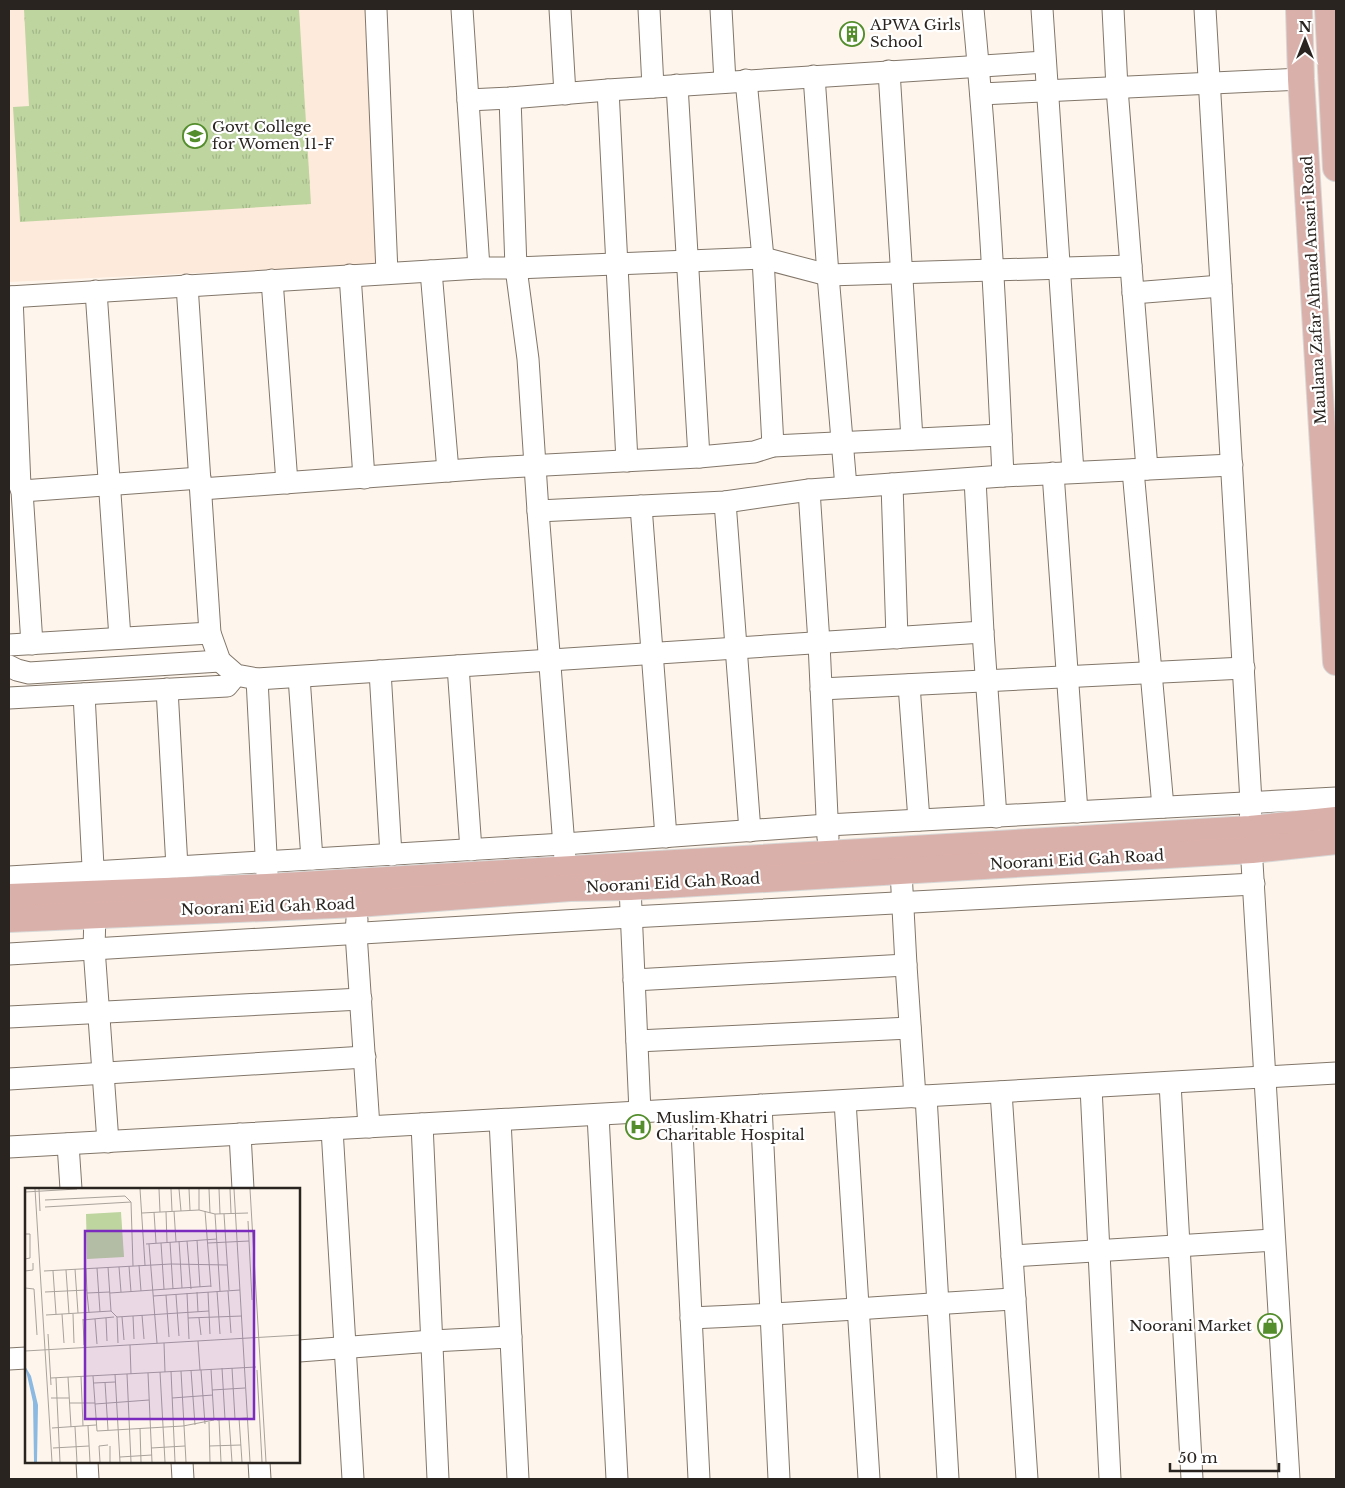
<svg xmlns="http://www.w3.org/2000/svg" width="1345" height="1488" viewBox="0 0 1345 1488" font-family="'Libre Baskerville',serif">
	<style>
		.education { fill: #feeada }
		.park { fill: url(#park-tufts) }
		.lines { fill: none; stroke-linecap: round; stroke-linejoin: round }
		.minor-casing { stroke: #827669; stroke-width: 23 }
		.major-casing { stroke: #d8d8d7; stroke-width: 28 }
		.minor { stroke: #fff; stroke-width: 21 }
		.major { stroke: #dab0aa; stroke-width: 26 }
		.labels { text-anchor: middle; stroke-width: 4.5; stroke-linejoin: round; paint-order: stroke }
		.poi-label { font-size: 15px; fill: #29241f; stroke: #fff; text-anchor: start }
		.street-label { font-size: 15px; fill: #29241f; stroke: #fff }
		.inset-road { fill: none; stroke: #a9a29b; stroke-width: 1 }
		.view { fill: #7b2cbf; fill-opacity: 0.15; stroke: #7b2cbf; stroke-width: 2.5 }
		.inset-edge { fill: none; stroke: #29241f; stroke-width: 2.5 }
	</style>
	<defs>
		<pattern id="park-tufts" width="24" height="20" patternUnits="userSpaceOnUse" patternTransform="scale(1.25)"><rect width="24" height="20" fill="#bed5a0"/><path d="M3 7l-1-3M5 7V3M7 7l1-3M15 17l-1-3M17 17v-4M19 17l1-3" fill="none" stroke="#a3b789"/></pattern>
	</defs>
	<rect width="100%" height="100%" fill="#fef6ed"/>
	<path class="education" d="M9,9h366l11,255 -377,18z"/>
	<path class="park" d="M24,9h275l12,195 -291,18 -7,-115 16,-1z"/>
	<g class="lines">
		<defs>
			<g id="minor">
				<path d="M376,9l11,264"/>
				<path d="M462,9l17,259"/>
				<path d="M560,9l5,85"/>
				<path d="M649,9l4,78"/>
				<path d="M721,9l4,73"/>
				<path d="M973,9c15,155 23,311 30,467"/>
				<path d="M1042,9l31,463"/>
				<path d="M1113,9l4,79 30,381"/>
				<path d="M1205,9l46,793 -1,27 39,650"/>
				<path d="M889,71l23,368"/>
				<path d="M814,76l14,199 18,212"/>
				<path d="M746,80l17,178 10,188"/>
				<path d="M677,85l22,372"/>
				<path d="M608,90l19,371"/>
				<path d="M981,94l320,-15"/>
				<path d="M510,98l6,170 12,91 10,152 27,348"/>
				<path d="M468,100l42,-2 98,-8 437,-28"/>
				<path d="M431,271l17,200"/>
				<path d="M350,275l14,203"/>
				<path d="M272,280l15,203"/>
				<path d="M187,285l23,348 10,28 16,14 21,4 10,195"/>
				<path d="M96,291l24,347"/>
				<path d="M1133,293l88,-7"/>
				<path d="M9,297l470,-29h37l247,-10 65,17 303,-9"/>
				<path d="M12,297l8,189 2,5 178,-13"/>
				<path d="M1133,470l30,337"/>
				<path d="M1053,473l24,339"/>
				<path d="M975,479l8,153 13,185"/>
				<path d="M892,484l5,154"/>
				<path d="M201,489l288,-21 210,-11 55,-5 19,-6 228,-11"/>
				<path d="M809,490l10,153 9,195"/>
				<path d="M22,491l10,153"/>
				<path d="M725,502l25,329"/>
				<path d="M641,506l25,331"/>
				<path d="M538,511l187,-9 84,-12 194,-14 229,-11"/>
				<path d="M9,645l201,-12"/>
				<path d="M9,666l8,4 12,3 191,-12"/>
				<path d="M458,666l13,184"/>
				<path d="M380,671l11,184"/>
				<path d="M299,677l13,182"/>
				<path d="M257,679l726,-47"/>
				<path d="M909,685l10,135"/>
				<path d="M167,689l10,178"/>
				<path d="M821,689l423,-21"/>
				<path d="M84,694l10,192"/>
				<path d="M9,698l218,-12 9,-11"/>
				<path d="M901,871l5,94 9,132"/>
				<path d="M9,877l555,-33 263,-19 509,-27"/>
				<path d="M630,887l10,225"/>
				<path d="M95,915l-1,33 14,194"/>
				<path d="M357,919l-1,14 13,194"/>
				<path d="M9,954l622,-37 623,-33"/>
				<path d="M634,980l272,-15"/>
				<path d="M9,1017l352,-18"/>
				<path d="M637,1041l273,-13"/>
				<path d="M9,1079l356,-22"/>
				<path d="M1170,1083l22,396"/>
				<path d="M1091,1087l19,392"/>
				<path d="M1001,1092l26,387"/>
				<path d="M926,1096l22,383"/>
				<path d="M845,1101l24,378"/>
				<path d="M761,1105l18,374"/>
				<path d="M681,1110l18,369"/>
				<path d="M598,1115l19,364"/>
				<path d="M500,1120l18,359"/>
				<path d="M422,1124l16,355"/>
				<path d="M332,1129l21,350"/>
				<path d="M240,1134l3,55"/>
				<path d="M68,1144l3,45"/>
				<path d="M9,1147l1327,-74"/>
				<path d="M1012,1256l262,-16"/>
				<path d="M691,1318c108,-4 216,-13 324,-19"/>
				<path d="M299,1351l133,-10 79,-4"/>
				<path d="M9,1359l17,-1"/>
				<path d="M87,1462l1,17"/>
				<path d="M182,1462l1,17"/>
				<path d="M259,1462l1,17"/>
			</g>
			<g id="major">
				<path d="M1299,9l2,70 35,583"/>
				<path d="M1328,9l8,159"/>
				<path d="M9,897l258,-10 983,-58 86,-9"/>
				<path d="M9,919l348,-15 213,-16 60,-1 622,-37 84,-9"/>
			</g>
		</defs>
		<use href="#minor" class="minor-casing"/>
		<use href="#major" class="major-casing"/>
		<use href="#minor" class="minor"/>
		<use href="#major" class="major"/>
	</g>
	<defs>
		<symbol id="building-ring" viewBox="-11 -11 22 22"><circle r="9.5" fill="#fff" stroke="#548e2c" stroke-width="1.5"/><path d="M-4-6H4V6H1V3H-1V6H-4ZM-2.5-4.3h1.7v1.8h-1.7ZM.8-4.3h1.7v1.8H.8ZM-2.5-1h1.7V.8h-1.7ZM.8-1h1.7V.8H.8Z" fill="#548e2c"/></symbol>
		<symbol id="university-ring" viewBox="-11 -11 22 22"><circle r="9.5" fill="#fff" stroke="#548e2c" stroke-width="1.5"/><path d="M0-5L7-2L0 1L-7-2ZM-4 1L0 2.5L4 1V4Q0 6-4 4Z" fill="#548e2c"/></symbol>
		<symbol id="hospital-ring" viewBox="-11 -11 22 22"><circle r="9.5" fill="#fff" stroke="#548e2c" stroke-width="1.5"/><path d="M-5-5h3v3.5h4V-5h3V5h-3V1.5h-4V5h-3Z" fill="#548e2c"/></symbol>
		<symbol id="shop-ring" viewBox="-11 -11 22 22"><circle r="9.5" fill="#fff" stroke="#548e2c" stroke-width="1.5"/><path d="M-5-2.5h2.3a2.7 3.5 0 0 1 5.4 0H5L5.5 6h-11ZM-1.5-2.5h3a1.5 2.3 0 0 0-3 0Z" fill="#548e2c"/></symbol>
	</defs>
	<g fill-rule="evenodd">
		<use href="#building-ring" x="838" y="20" width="28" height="28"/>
		<use href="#university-ring" x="181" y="122" width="28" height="28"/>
		<use href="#hospital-ring" x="624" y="1113" width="28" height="28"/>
		<use href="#shop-ring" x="1256" y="1312" width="28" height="28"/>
	</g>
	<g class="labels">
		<g class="poi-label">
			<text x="870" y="30">APWA Girls<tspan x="870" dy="17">School</tspan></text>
			<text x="212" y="132">Govt College<tspan x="212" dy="17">for Women 11-F</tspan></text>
			<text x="656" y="1123">Muslim Khatri<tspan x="656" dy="17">Charitable Hospital</tspan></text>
			<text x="1252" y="1331" text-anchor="end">Noorani Market</text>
		</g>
		<g class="street-label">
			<text transform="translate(1314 290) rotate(-93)" y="5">Maulana Zafar Ahmad Ansari Road</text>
			<text transform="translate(1077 860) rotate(-3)" y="5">Noorani Eid Gah Road</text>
			<text transform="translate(673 883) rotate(-3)" y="5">Noorani Eid Gah Road</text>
			<text transform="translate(268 907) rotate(-2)" y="5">Noorani Eid Gah Road</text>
		</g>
	</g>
	<g transform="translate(25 1188)">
		<rect width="275" height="275" fill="#fef6ed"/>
		<path d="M96,24l3,45 -37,2 -1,-45z" fill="#bed5a0"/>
		<path d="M0,178l6,10 7,29 -1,57h-3l-1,-60z" fill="#8cb9e2"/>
		<path class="inset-road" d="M10,1l17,273M14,1l1,22M115,1l5,76M134,1l1,23M146,1l1,22M154,1l2,22M164,1l1,21M174,1v21M184,1l1,24M194,1l1,25M205,1l1,24M209,1l16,273M225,1l16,273M0,4l52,-3M20,12l80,-4 6,6 2,64M20,19l86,-5M149,23l2,31M180,23l6,76M129,24l2,31M141,24l1,30M117,25l57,-3 16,4 33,-1M190,26l5,77M199,26l5,76M223,33l4,79M0,46h5v24l-5,1M172,52l3,47M154,53l3,47M162,53l4,48M145,54l3,47M136,55l3,46M183,55l41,-2M121,56l71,-5M124,56l8,99M114,77l2,26M104,78l2,26M83,79l3,44 6,6 1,26M94,79l2,25M72,80l3,44M50,81l3,44M61,81l1,24 23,-1M41,82l3,44M0,83l8,-1v-7M19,83l127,-7 56,1M28,83l3,43M0,100l9,1 3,46M192,103l3,43M203,103l3,42M20,104l42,-2M172,104l1,20M183,104l2,42M62,105l2,20M85,105l101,-7M162,105l2,46M141,107l3,42M151,107l3,41M128,108l87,-6M37,126l2,29M48,126l1,29M21,127l65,-4M117,127l2,24M108,128l1,23M92,129l92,-6M97,129l2,23M81,130l1,23M163,130l54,-2M174,130l2,17M58,131l1,26M70,131l2,25M58,132l31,-3M23,146l3,51M173,153l2,29M139,155l1,29M105,157l1,29M0,163l275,-16M197,180l3,51M207,180l3,51M166,182l4,55M176,182l4,54M232,182l5,92M146,183l4,91M156,183l5,91M135,184l5,90M123,185l4,89M90,186l5,88M102,186l4,88M56,188l2,50M68,188l4,55 86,-5 31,-6 -3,-51M43,189l3,50M26,190l205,-11M31,190l4,84M80,194l3,48M69,195l21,-1M187,202l33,-2M26,210h18M147,210l41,-3M45,215h25M70,216l54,-4M214,230l3,44M204,231l3,43M192,232l30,-2M194,232l2,42M184,234l1,40M63,238l2,36M50,239l2,35M27,240l44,-3M115,240l1,34M184,258l32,-1M28,260l36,-2M126,260l34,-2M95,269l32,-2M75,274l-1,-16 9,-1M85,274v-16"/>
		<path class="view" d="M60,43h169v188h-169z"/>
		<rect width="275" height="275" class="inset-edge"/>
	</g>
	<rect width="1345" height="1488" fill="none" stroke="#29241f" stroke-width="20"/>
	<g transform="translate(1305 40)" stroke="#ffffff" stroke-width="4" paint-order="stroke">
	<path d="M0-4L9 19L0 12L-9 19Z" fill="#29241f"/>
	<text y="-8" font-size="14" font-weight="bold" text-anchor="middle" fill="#29241f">N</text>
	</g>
	<path d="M1170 1463v8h109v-8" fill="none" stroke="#29241f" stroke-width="2.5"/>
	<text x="1178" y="1463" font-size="15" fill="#29241f" stroke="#ffffff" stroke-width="4" paint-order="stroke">50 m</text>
</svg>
